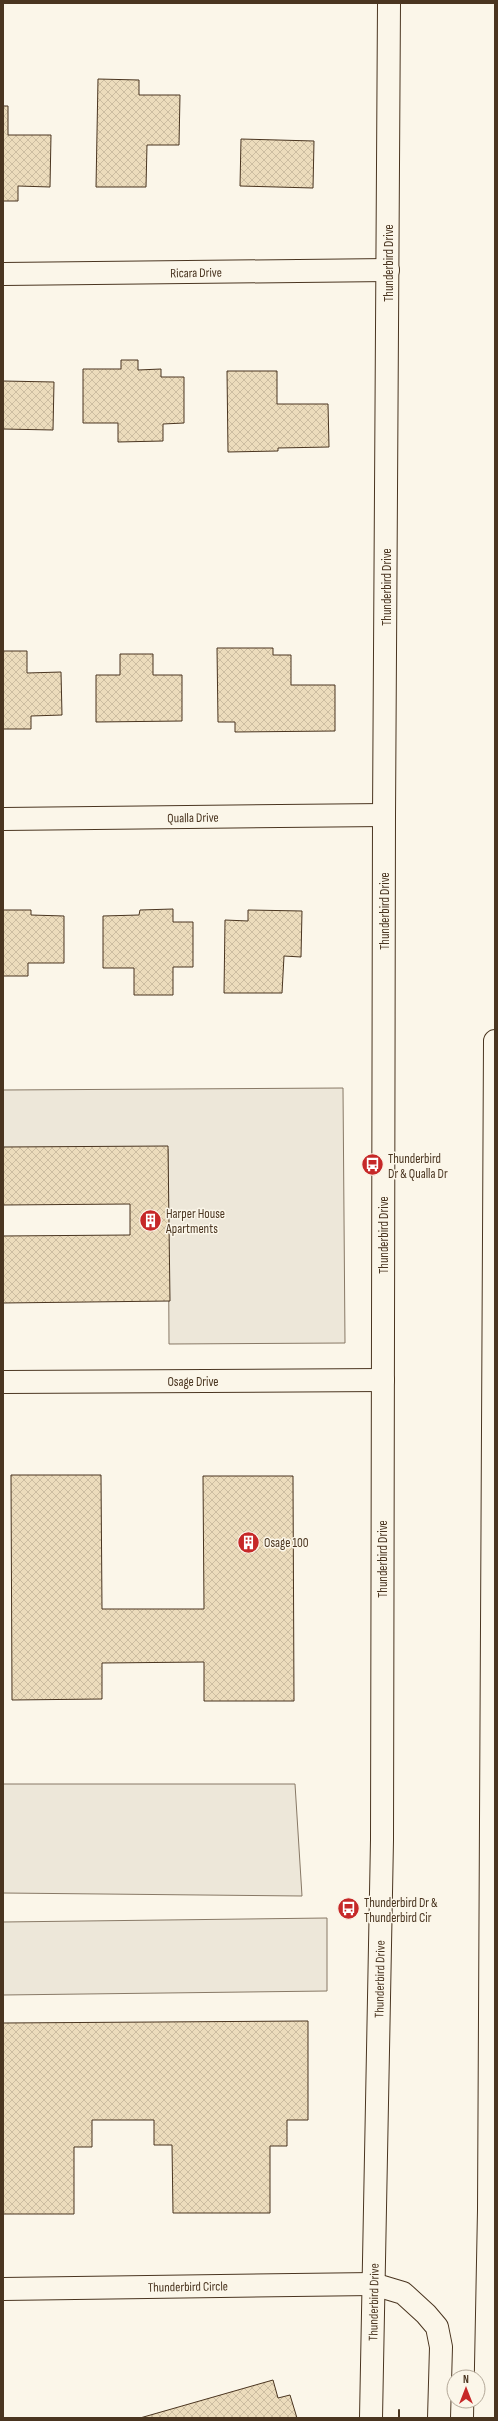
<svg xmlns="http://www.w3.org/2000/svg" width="498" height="2421" viewBox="0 0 498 2421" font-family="'Sofia Sans Condensed',sans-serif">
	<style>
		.parking { fill: #ede7d9; stroke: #887966 }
		.building { fill: url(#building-cross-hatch); stroke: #4a3520 }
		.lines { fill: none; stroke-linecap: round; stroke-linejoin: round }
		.minor-casing { stroke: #4a3520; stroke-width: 24 }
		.highway-casing { stroke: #4a3520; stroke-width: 24 }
		.minor { stroke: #fbf6e9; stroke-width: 22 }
		.highway { stroke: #fbf6e9; stroke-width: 22 }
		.wall { stroke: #4a3520; stroke-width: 2 }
		.labels { text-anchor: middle; stroke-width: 3; stroke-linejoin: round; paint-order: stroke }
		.street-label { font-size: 13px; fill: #4a3520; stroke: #fbf6e9 }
		.poi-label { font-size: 13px; fill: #4a3520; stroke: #fbf6e9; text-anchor: start }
	</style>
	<defs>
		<pattern id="building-cross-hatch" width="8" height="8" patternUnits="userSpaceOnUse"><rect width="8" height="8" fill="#ecdcbc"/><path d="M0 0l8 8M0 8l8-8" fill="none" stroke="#ccbda1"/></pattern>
	</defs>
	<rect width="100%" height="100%" fill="#fbf6e9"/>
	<g class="parking">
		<path d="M343,1088l2,255 -176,1 -1,-195h-165v-59z"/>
		<path d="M3,1784h292l7,112 -299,-3z"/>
		<path d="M327,1918v73l-324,4v-73z"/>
	</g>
	<g class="building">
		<path d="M98,79l41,1v15h41l-1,50h-32l-1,42h-50z"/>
		<path d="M3,106h5v29h43l-1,52 -32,-1v15h-15z"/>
		<path d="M241,139l73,2 -1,47 -73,-2z"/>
		<path d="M121,360h17v10l23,-1v8h23v46l-21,1v17l-45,1v-19h-35v-54h38z"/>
		<path d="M227,371h50v33h51l1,43 -51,1v3l-50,1z"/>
		<path d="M3,381l51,1 -1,48 -50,-1z"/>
		<path d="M217,648h56v7h18v30h44v46l-100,1v-10h-17z"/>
		<path d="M3,651h24v22l34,-1 1,43 -31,1v13h-28z"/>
		<path d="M120,654h33v21h29v46l-86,1v-47h24z"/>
		<path d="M173,909v13h20v45h-20v28h-39v-27h-31v-52l36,-1 1,-5z"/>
		<path d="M3,910h28v5l33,1v47h-36v13h-25z"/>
		<path d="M248,910l54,1 -1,46 -17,-1 -2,37h-58l1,-73 23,1z"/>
		<path d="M168,1146l2,155 -167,2v-67l127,-1v-31l-127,1v-58z"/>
		<path d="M11,1475h90l1,134h102l-1,-133h90l1,225h-90v-39l-102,1v36l-90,1z"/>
		<path d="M308,2021v99h-21v26h-17v67h-97l-1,-68h-18v-25h-62v27h-18v67h-71v-191z"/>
		<path d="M273,2380l5,18 12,-3 7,23h-157z"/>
	</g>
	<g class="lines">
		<defs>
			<g id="minor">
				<path d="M3,274l385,-4"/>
				<path d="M3,819l381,-4"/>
				<path d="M3,1382l380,-2"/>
				<path d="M3,2289l370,-5"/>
				<path d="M371,2418l11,-578 2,-1025 5,-812"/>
			</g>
			<g id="highway">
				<path d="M373,2284l30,9 23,21 11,13 4,20 -2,71"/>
				<path d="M485,2418l4,-208 6,-1169"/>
			</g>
		</defs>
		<use href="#minor" class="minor-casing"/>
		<use href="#highway" class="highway-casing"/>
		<use href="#minor" class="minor"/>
		<use href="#highway" class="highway"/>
		<path class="wall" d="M399,2418v-8"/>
	</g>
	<defs>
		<symbol id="bus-disc" viewBox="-11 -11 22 22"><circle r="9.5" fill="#c62828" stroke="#fbf6e9"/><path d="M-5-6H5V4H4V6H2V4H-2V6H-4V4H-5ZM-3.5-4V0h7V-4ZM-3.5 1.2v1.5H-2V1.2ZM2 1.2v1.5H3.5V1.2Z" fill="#fff"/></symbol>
		<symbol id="building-disc" viewBox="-11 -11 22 22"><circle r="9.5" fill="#c62828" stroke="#fbf6e9"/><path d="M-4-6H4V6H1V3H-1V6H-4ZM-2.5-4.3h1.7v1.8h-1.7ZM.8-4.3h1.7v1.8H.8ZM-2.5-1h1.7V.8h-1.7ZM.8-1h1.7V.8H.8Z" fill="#fff"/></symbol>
	</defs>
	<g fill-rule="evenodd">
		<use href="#bus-disc" x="360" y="1152" width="25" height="25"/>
		<use href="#building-disc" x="138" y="1208" width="25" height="25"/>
		<use href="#building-disc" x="236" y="1530" width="25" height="25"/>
		<use href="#bus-disc" x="336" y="1896" width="25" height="25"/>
	</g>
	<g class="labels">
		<g class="street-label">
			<text transform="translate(388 263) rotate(-90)" y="5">Thunderbird Drive</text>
			<text transform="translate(196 272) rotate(-1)" y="5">Ricara Drive</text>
			<text transform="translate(386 587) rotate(-90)" y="5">Thunderbird Drive</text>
			<text transform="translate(193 817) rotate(-1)" y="5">Qualla Drive</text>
			<text transform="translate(384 911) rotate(-90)" y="5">Thunderbird Drive</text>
			<text transform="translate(383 1235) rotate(-90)" y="5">Thunderbird Drive</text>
			<text x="193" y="1386">Osage Drive</text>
			<text transform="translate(382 1559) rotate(-90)" y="5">Thunderbird Drive</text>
			<text transform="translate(379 1979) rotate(-89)" y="5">Thunderbird Drive</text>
			<text transform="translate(188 2286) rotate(-1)" y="5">Thunderbird Circle</text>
			<text transform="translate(373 2302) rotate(-89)" y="5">Thunderbird Drive</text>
		</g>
		<g class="poi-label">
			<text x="388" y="1163">Thunderbird<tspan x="388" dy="15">Dr &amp; Qualla Dr</tspan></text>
			<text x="166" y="1218">Harper House<tspan x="166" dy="15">Apartments</tspan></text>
			<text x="264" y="1547">Osage 100</text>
			<text x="364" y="1907">Thunderbird Dr &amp;<tspan x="364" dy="15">Thunderbird Cir</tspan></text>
		</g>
	</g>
	<rect width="498" height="2421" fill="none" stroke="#4a3520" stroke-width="8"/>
	<g transform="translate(466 2389)"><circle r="19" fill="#fbf6e9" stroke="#b4a999"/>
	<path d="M0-3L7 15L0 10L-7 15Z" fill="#c62828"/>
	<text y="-6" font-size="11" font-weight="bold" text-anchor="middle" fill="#4a3520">N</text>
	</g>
</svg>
